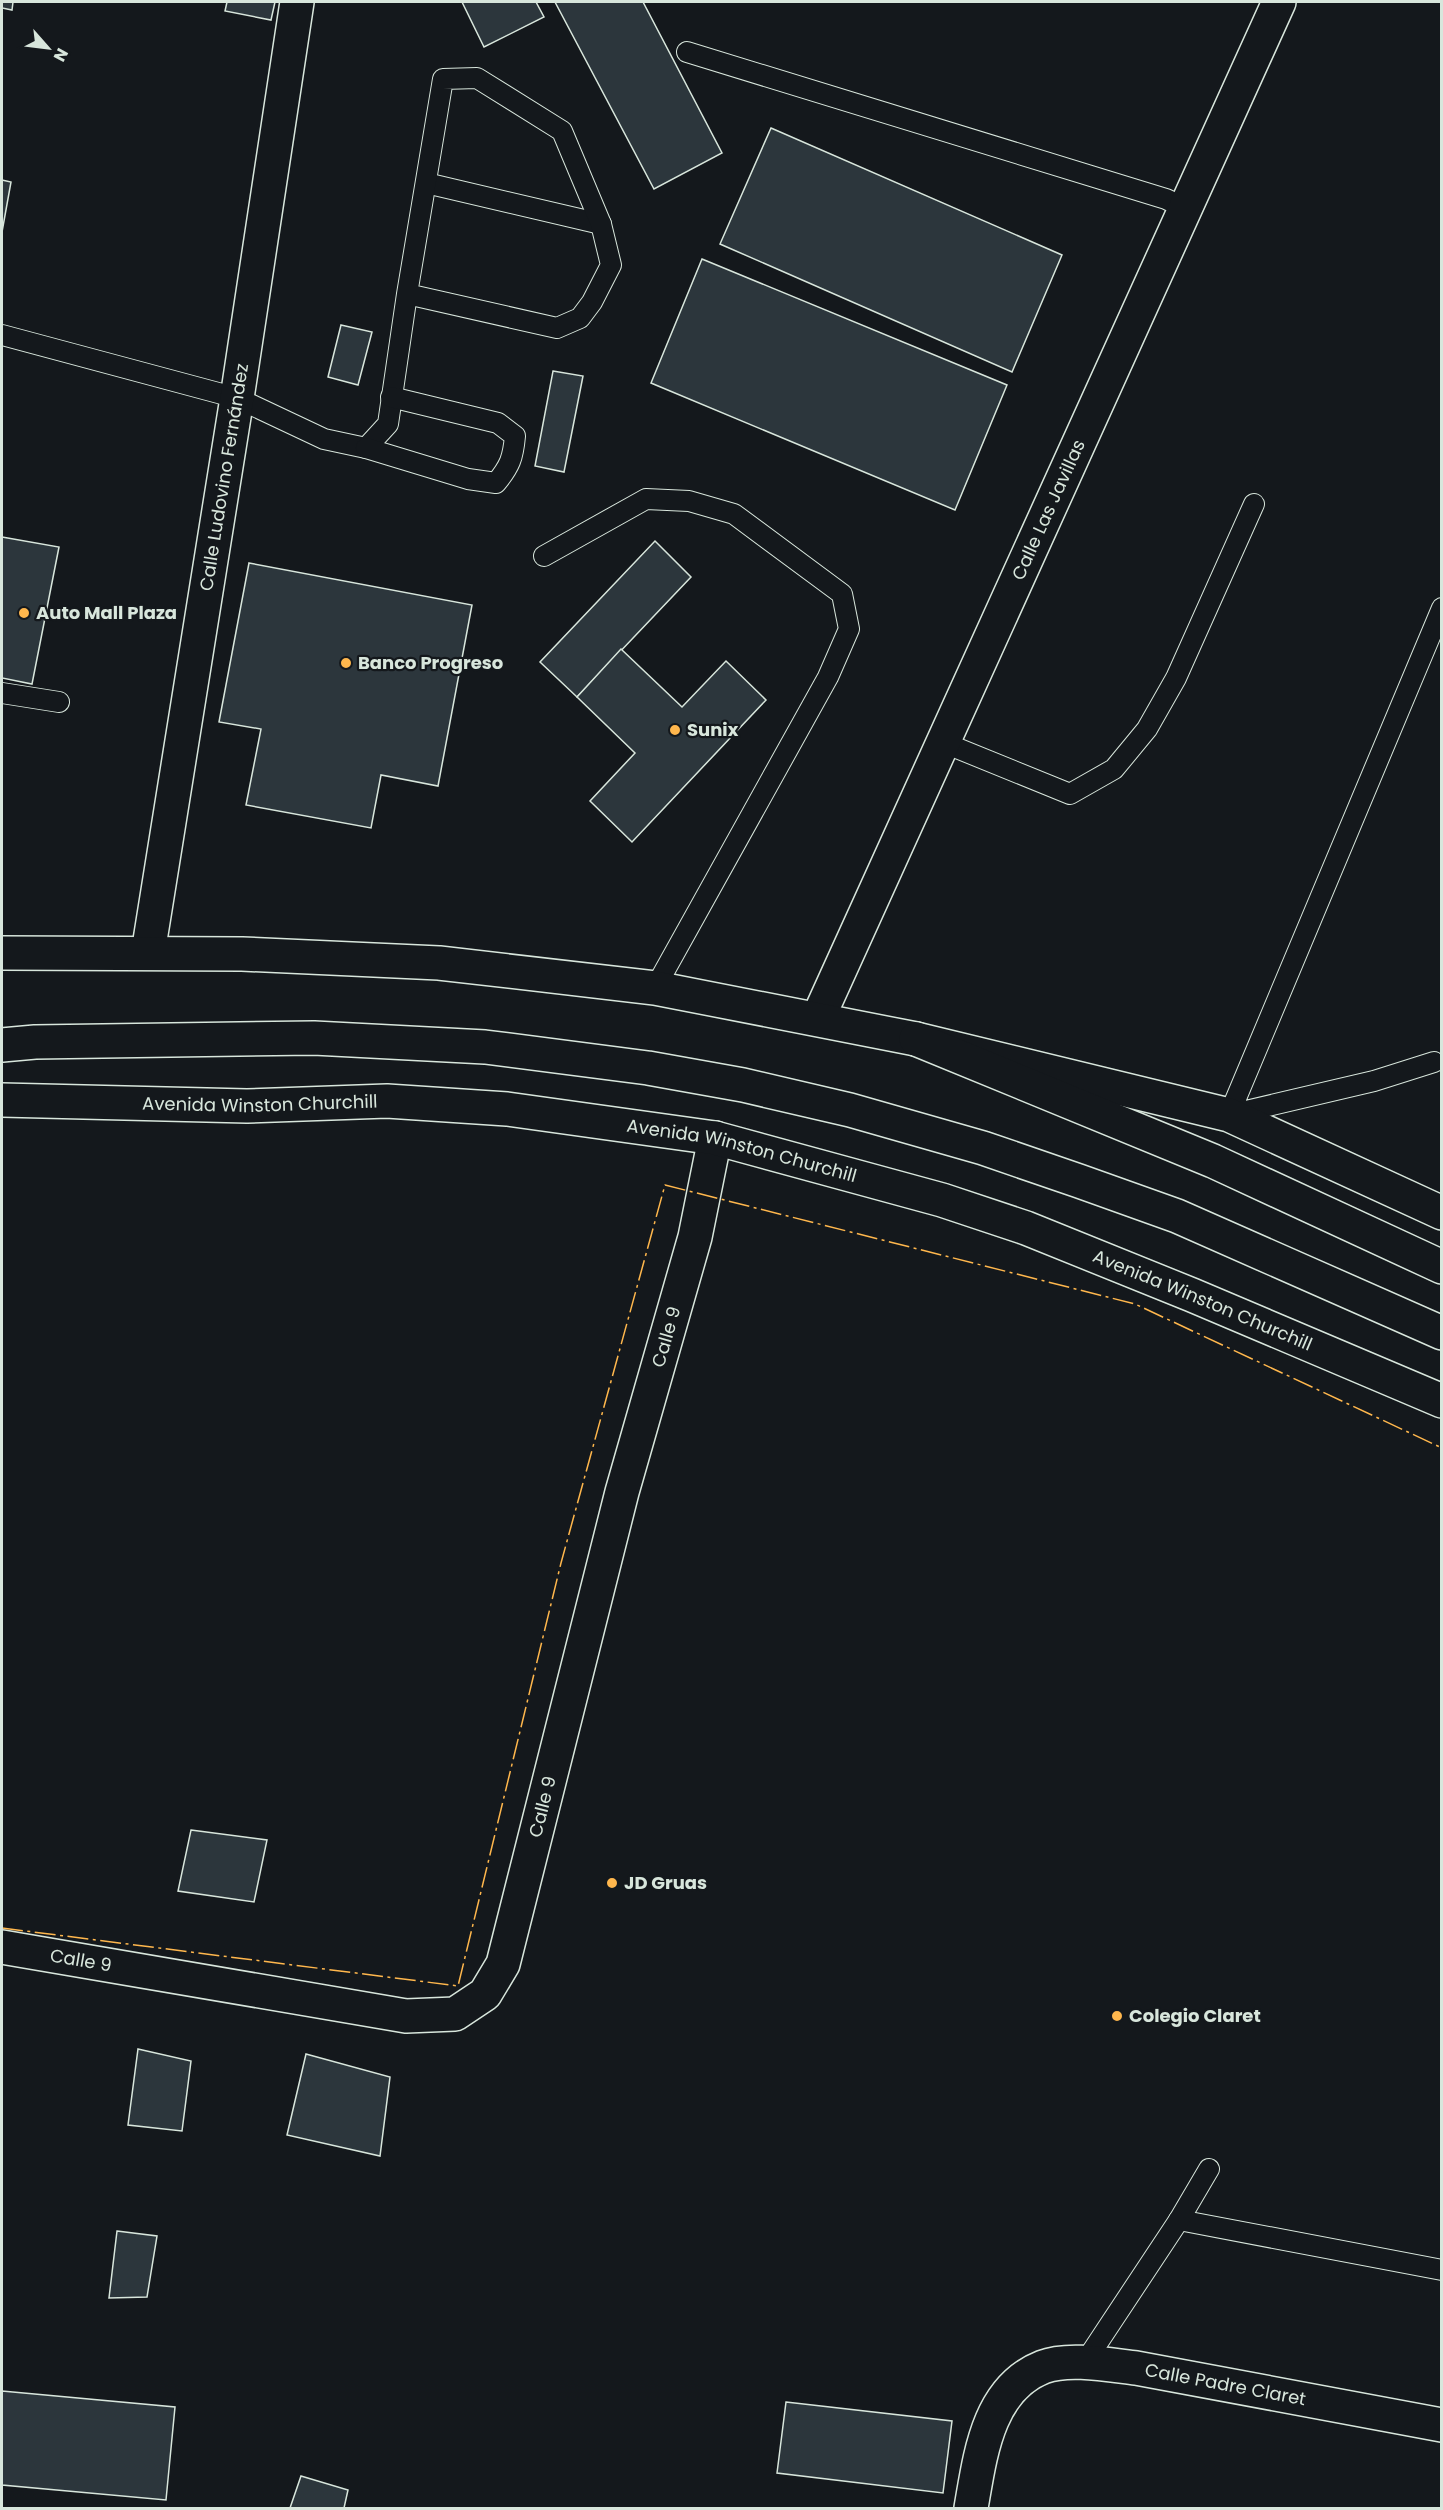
<svg xmlns="http://www.w3.org/2000/svg" width="1443" height="2510" viewBox="0 0 1443 2510" font-family="Poppins,sans-serif">
	<style>
		.building { fill: #2c363c; stroke: #d8e6dc; stroke-width: 1.5 }
		.lines { fill: none; stroke-linecap: round; stroke-linejoin: round }
		.service-casing { stroke: #d8e6dc; stroke-width: 22 }
		.minor-casing { stroke: #d8e6dc; stroke-width: 36 }
		.primary-casing { stroke: #d8e6dc; stroke-width: 36 }
		.trunk-casing { stroke: #d8e6dc; stroke-width: 36 }
		.service { stroke: #14181c; stroke-width: 20 }
		.minor { stroke: #14181c; stroke-width: 33 }
		.primary { stroke: #14181c; stroke-width: 33 }
		.trunk { stroke: #14181c; stroke-width: 33 }
		.power { stroke: #ffb74d; stroke-width: 1.5; stroke-dasharray: 21 4.5 3 4.5; stroke-linecap: butt }
		.poi-dot { fill: #ffb74d; stroke: #14181c; stroke-width: 2 }
		.labels { text-anchor: middle; stroke-width: 4.5; stroke-linejoin: round; paint-order: stroke }
		.street-label { font-size: 18px; fill: #d8e6dc; stroke: #14181c }
		.poi-label { font-size: 18px; font-weight: bold; fill: #d8e6dc; stroke: #14181c; text-anchor: start }
	</style>
	<rect width="100%" height="100%" fill="#14181c"/>
	<g class="building">
		<path d="M2,2h11l-1,8 -10,-2z"/>
		<path d="M227,2h48l-4,18 -46,-9z"/>
		<path d="M462,2h74l8,15 -60,30z"/>
		<path d="M555,2h88l79,151 -68,36z"/>
		<path d="M771,128l291,127 -50,117 -292,-128z"/>
		<path d="M2,180l9,2 -9,50z"/>
		<path d="M702,259l305,126 -52,125 -304,-127z"/>
		<path d="M341,325l31,7 -14,53 -30,-8z"/>
		<path d="M553,371l30,5 -19,96 -29,-6z"/>
		<path d="M2,537l57,10 -27,137 -30,-6z"/>
		<path d="M655,541l36,36 -114,120 -37,-35z"/>
		<path d="M249,563l223,42 -34,181 -57,-11 -10,53 -125,-23 15,-76 -42,-7z"/>
		<path d="M621,649l61,58 44,-46 40,39 -134,142 -42,-41 45,-48 -58,-56z"/>
		<path d="M191,1830l76,10 -13,62 -76,-11z"/>
		<path d="M138,2049l53,12 -9,70 -54,-6z"/>
		<path d="M306,2054l84,23 -10,79 -93,-21z"/>
		<path d="M117,2231l40,5 -10,61 -38,1z"/>
		<path d="M2,2391l173,16 -9,93 -164,-15z"/>
		<path d="M786,2402l166,19 -9,72 -166,-20z"/>
		<path d="M301,2476l47,14 -4,18h-54z"/>
	</g>
	<g class="lines">
		<defs>
			<g id="service">
				<path d="M687,52l404,124 75,23 19,9"/>
				<path d="M426,183l175,41"/>
				<path d="M2,335l235,63 87,41 42,9 22,-24 19,-130 36,-215 34,-1 85,53 39,93 10,41 -19,37 -12,16 -23,10 -150,-34"/>
				<path d="M366,448l102,31 28,4c14,-17 17,-25 19,-47l-17,-13 -107,-26"/>
				<path d="M544,556l102,-57 43,2 45,13 108,80 7,35 -21,48 -173,311"/>
				<path d="M2,693l57,9"/>
				<path d="M942,742l128,52 44,-25 33,-40 29,-51 78,-174"/>
				<path d="M1434,1062l-60,19 -145,34 213,-507"/>
				<path d="M1179,2220l263,50"/>
				<path d="M1085,2362l94,-142 30,-51"/>
			</g>
			<g id="minor">
				<path id="s1" d="M148,953l89,-555 60,-396"/>
				<path id="s2" d="M818,1018l461,-1016"/>
				<path id="s3" d="M2,1947l404,69 49,-2 30,-20 18,-30 119,-472 73,-255 20,-99"/>
				<path id="s4" d="M971,2508c9,-51 16,-119 72,-141 25,-10 67,-2 93,1l306,57"/>
			</g>
			<g id="primary">
				<path d="M2,953l240,1 197,9 216,25 261,51 313,76 213,98"/>
				<path id="s5" d="M2,1100l245,6 140,-5 120,8 208,29 227,62 84,28 166,67 250,106"/>
			</g>
			<g id="trunk">
				<path d="M916,1039l297,122 229,106"/>
				<path d="M2,1045l33,-3 279,-4 171,9 163,21 95,17 107,25 133,38 96,33 98,35 265,117"/>
			</g>
		</defs>
		<use href="#service" class="service-casing"/>
		<use href="#minor" class="minor-casing"/>
		<use href="#primary" class="primary-casing"/>
		<use href="#trunk" class="trunk-casing"/>
		<use href="#service" class="service"/>
		<use href="#minor" class="minor"/>
		<use href="#primary" class="primary"/>
		<use href="#trunk" class="trunk"/>
		<path class="power" d="M2,1928l456,58 103,-423 104,-378 470,119 307,144"/>
	</g>
	<g class="poi-dot">
		<circle cx="24" cy="613" r="6"/>
		<circle cx="346" cy="663" r="6"/>
		<circle cx="675" cy="730" r="6"/>
		<circle cx="612" cy="1883" r="6"/>
		<circle cx="1117" cy="2016" r="6"/>
	</g>
	<g class="labels">
		<g class="street-label">
			<text dy="6" stroke="none"><textPath href="#s1" startOffset="482">Calle Ludovino Fernández</textPath></text>
			<text dy="6" stroke="none"><textPath href="#s2" startOffset="558">Calle Las Javillas</textPath></text>
			<text dy="6" stroke="none"><textPath href="#s5" startOffset="258">Avenida Winston Churchill</textPath></text>
			<text dy="6" stroke="none"><textPath href="#s5" startOffset="744">Avenida Winston Churchill</textPath></text>
			<text dy="6" stroke="none"><textPath href="#s5" startOffset="1230">Avenida Winston Churchill</textPath></text>
			<text dy="6" stroke="none"><textPath href="#s3" startOffset="1178">Calle 9</textPath></text>
			<text dy="6" stroke="none"><textPath href="#s3" startOffset="692">Calle 9</textPath></text>
			<text dy="6" stroke="none"><textPath href="#s3" startOffset="80">Calle 9</textPath></text>
			<text dy="6" stroke="none"><textPath href="#s4" startOffset="351">Calle Padre Claret</textPath></text>
		</g>
		<g class="poi-label">
			<text x="36" y="619">Auto Mall Plaza</text>
			<text x="358" y="669">Banco Progreso</text>
			<text x="687" y="736">Sunix</text>
			<text x="624" y="1889">JD Gruas</text>
			<text x="1129" y="2022">Colegio Claret</text>
		</g>
	</g>
	<rect width="1443" height="2510" fill="none" stroke="#d8e6dc" stroke-width="6"/>
	<g transform="translate(48 48) rotate(118)" stroke="#14181c" stroke-width="4.5" paint-order="stroke">
	<path d="M0-4.5L10 22L0 15L-10 22Z" fill="#d8e6dc"/>
	<text y="-9" font-size="16" font-weight="bold" text-anchor="middle" fill="#d8e6dc">N</text>
	</g>
</svg>
